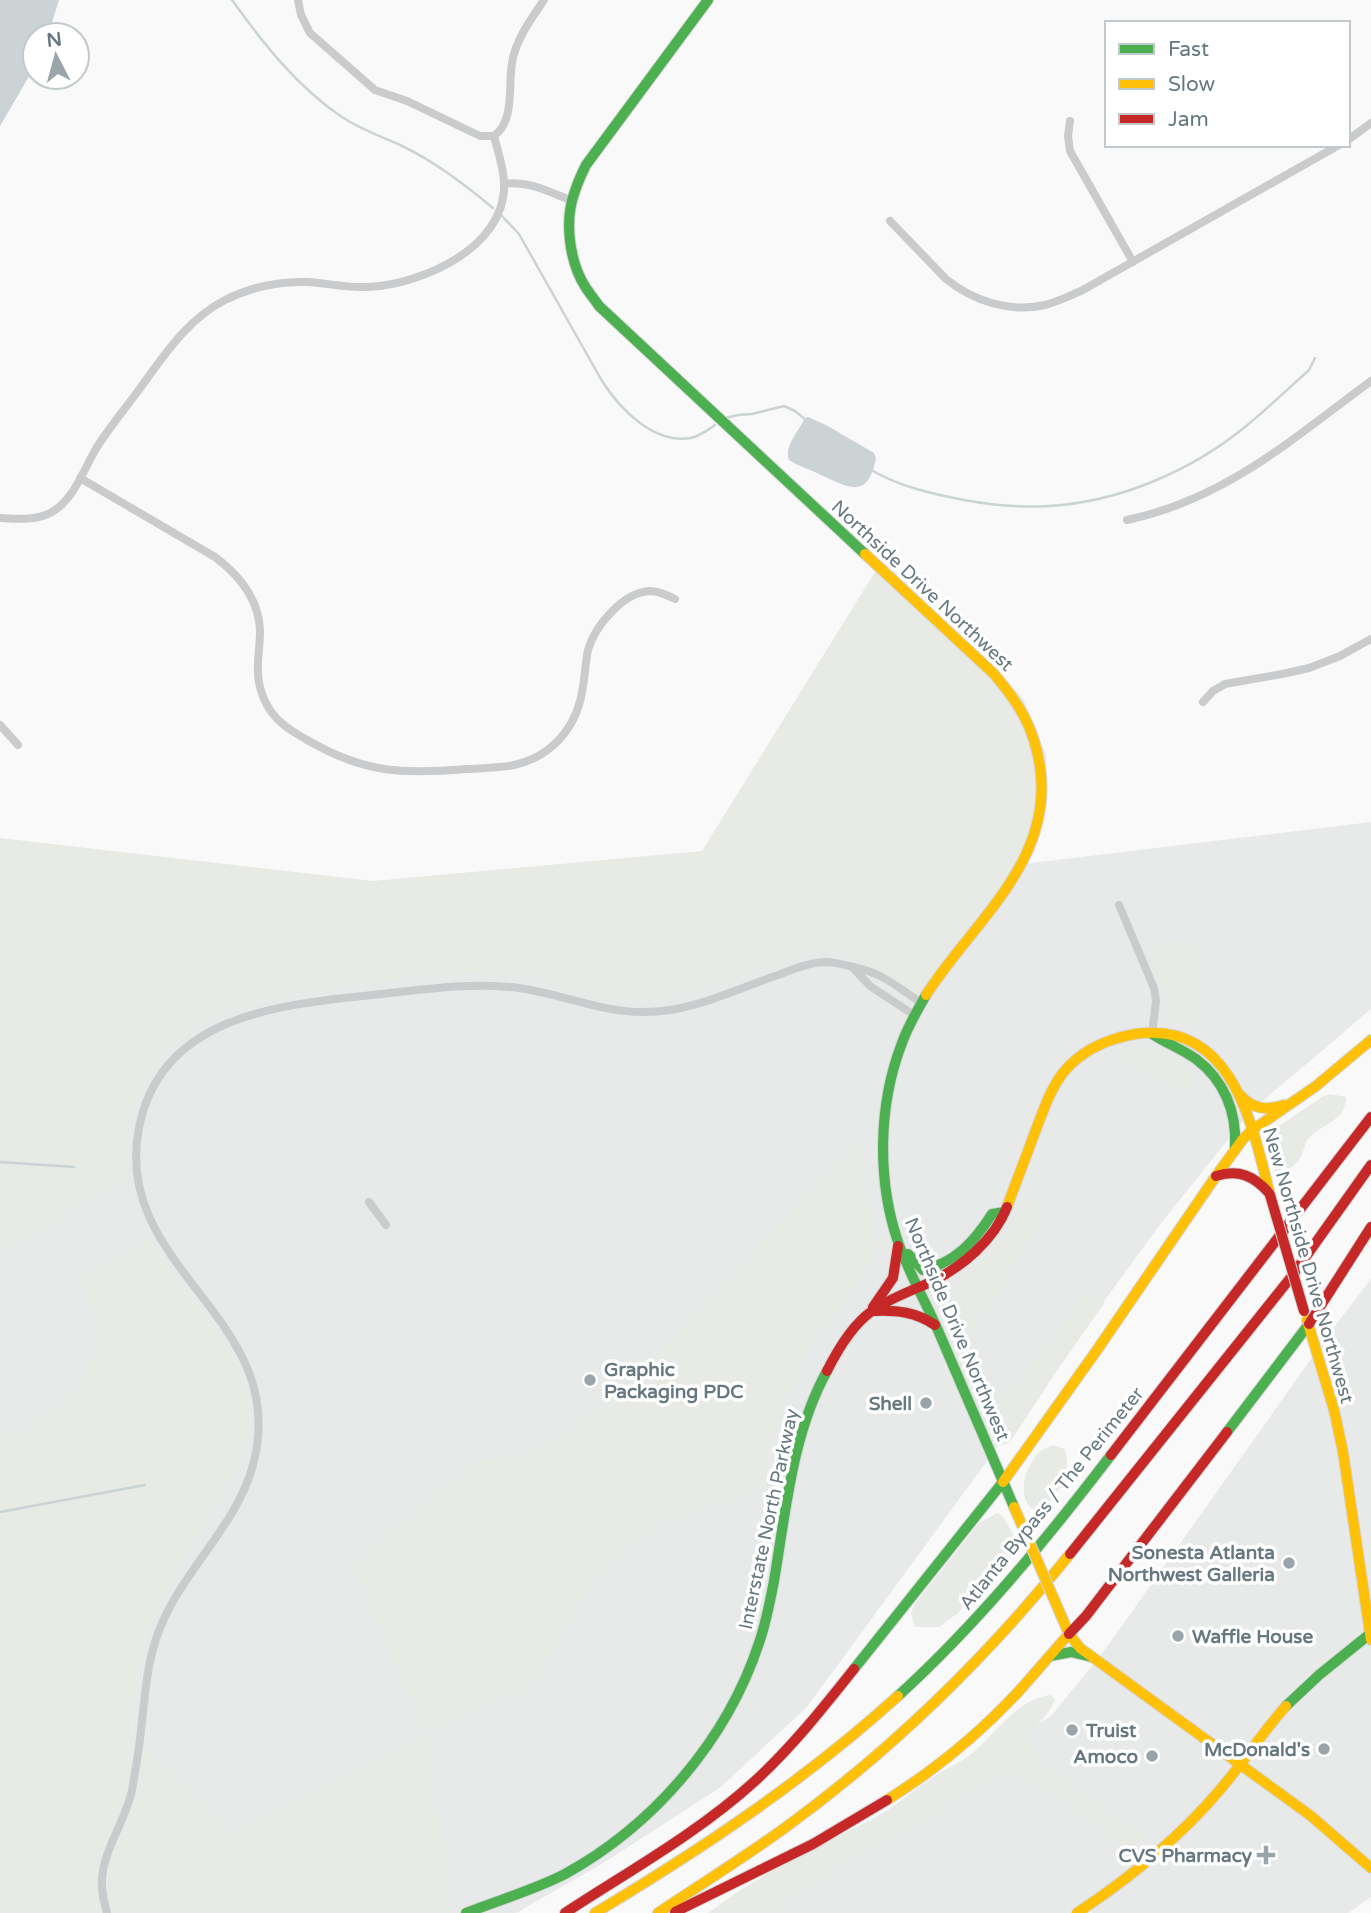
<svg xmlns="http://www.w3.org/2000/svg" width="1371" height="1913" viewBox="0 0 1371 1913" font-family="'Varela Round',sans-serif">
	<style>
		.built { fill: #e8e9e9; fill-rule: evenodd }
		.green { fill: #e8eae6 }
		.water { fill: #cbd3d5 }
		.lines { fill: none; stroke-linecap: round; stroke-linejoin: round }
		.stream { stroke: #cbd3d5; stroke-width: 2.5 }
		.fast-casing { stroke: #d5d6d7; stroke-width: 12 }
		.slow-casing { stroke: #d5d6d7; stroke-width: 12 }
		.jam-casing { stroke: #d5d6d7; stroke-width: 12 }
		.street { stroke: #cacbcc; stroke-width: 8 }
		.fast { stroke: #4caf50; stroke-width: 10 }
		.slow { stroke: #ffc107; stroke-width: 10 }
		.jam { stroke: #c62828; stroke-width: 10 }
		.slow-bridge-casing { stroke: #d5d6d7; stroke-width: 12; stroke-linecap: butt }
		.jam-bridge-casing { stroke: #d5d6d7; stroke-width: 12; stroke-linecap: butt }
		.slow-bridge { stroke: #ffc107; stroke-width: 10 }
		.jam-bridge { stroke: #c62828; stroke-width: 10 }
		.poi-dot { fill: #9aa5aa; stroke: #fff; stroke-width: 2.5 }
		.labels { text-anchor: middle; stroke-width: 7; stroke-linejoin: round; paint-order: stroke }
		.street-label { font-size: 19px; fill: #677880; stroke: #fff }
		.poi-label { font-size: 19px; font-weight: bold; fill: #677880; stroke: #fff; text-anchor: end }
	</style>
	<rect width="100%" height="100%" fill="#f9f9f9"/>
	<g class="built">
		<path d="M1371,822v187l-120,102 -89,111 -355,485 -86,80 -121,78 -84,48h-62l-30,-179 -189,100 -104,-97 6,-66 12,-46 52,-98 22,-32 26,-56 1,-33 -5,-31 -36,-54 -61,-82 -65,37 10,50 1,23 -11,31 -24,29 -38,22 -21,-2v-174l127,-79v-47l15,-42 22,-34 33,-28 23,-12 54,-15 154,-24 55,-1 50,5 79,22 41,2 92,-25 36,-15 38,-11 32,4 17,8 155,-99zM862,1136l13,109 -4,20 -58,76 -27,56 -13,37 -8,52 -36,14 -64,20 -33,26 -41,39 -60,102 -54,-224 68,-14 79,-59z"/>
		<path d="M1371,1279v618l-23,16h-256l-2,-2 -3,2h-352l316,-197 53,-65 224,-316z"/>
	</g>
	<g class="green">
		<path d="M883,559l140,139 23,56v54l-23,56 -104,135 -51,-36 -17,-8 -32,-4 -38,11 -36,15 -92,25 -41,-2 -79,-22 -50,-5 -55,1 -154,24 -54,15 -23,12 -33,28 -22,34 -15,42v47l-127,79v-417l373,43 329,-30z"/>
		<path d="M1168,941h20l11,11 3,65 -9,10 -10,-1 -10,-9 -5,-20 -16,-29 2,-19z"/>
		<path d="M1138,1047l32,6 19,10 5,13 -6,16 -9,1 -43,-29 -19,3 -3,-5 6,-12z"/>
		<path d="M1330,1094l16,3c0,26 -27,27 -39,43 -2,3 -2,7 -4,11 -5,14 -13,20 -28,20l-12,-34 4,-6 15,-7 40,-27z"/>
		<path d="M862,1135l13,110 -4,20 -58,76 -27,56 -13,37 -8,52 -36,14 -64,20 -33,26 -41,39 -60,102 -107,47 30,179h-454v-484l21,2 38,-22 24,-29 11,-31 -1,-23 -10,-50 65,-37 61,82 36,54 5,31 -1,33 -26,56 -22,32 -52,98 -12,46 -6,65 104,98 189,-100 -72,-170 125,-102 68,-13 79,-59z"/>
		<path d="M1026,1199l8,1 1,31 -6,14 -17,21 -15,30 -21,27 -6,20 -12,-1c-7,-9 -14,-17 -15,-29 -3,-24 28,-40 43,-55 6,-6 12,-14 18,-21 10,-11 13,-26 22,-38z"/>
		<path d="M1085,1291l20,11 -47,67 -48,73 -10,4c-13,-23 -23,-32 -20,-60 9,-3 12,0 19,7l10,-2 34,-40z"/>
		<path d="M1053,1445l12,4c7,29 -4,37 -20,60l-10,2c-21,-12 -9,-49 7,-61 3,-2 7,-3 11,-5z"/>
		<path d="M997,1513l6,4 8,13 6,16 -2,8 -14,14 -15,9 -28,36 -19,14h-24l-4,-13 3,-9 65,-82z"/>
		<path d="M1051,1695l4,5c-6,14 -16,23 -26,32 -3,29 24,37 42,51 6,4 11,10 17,15 17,13 38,22 56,34l1,10 -8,4 -15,-1 -68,-49 -17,-8 -12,-12 -13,-6 -14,7 -25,15 -28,13 -27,19 -32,18 -34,14 -24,19 -58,38h-62c11,-7 20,-15 31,-22 43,-28 91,-50 137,-74 22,-12 41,-30 62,-43 9,-6 19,-10 28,-16 28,-20 48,-59 85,-63z"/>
	</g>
	<g class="water">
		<path d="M0,0h59l-11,35h-13v31l-35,60z"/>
		<path d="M808,417l18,8 48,28 2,5c-8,42 -27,30 -57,16 -10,-5 -21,-8 -30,-14 -5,-14 10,-29 16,-42z"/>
	</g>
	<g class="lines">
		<g class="stream">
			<path d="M232,0c31,43 65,87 110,117 18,12 38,19 58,28 34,16 64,39 93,63"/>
			<path d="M500,214l19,20 83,147c18,28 51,63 89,57 9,-2 17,-8 24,-13"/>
			<path d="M725,418l13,-3 14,-1 32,-8 11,5 12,10"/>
			<path d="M873,471c28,16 60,23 91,29 28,5 57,8 85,6 70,-4 142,-35 196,-79 22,-18 43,-38 64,-57l6,-12"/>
			<path d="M0,1162l74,5"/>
			<path d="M0,1512l145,-27"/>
		</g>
		<defs>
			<g id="fast">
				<path d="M708,0l-122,165c-4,8 -8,17 -11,26 -11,29 -6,71 11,97 4,6 9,12 13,18l266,248"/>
				<path d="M926,995c-9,16 -18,31 -24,48 -24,62 -25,137 -4,199 11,32 29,62 42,93 25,57 49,115 74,172"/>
				<path d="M1152,1034c14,9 30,15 44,25 28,21 41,53 39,88"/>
				<path d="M908,1254l15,16c32,-7 52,-29 69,-56l13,-2"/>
				<path d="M1227,1432l82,-108"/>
				<path d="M1050,1656l21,-4 21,5"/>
				<path d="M854,1669l149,-187"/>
				<path d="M898,1696c79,-72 148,-156 213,-241"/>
				<path d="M1286,1706l33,-31 52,-42"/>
				<path d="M466,1913c33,-13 68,-23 99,-39 89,-49 162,-134 194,-231 7,-20 11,-41 15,-62 12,-70 18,-147 53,-210"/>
			</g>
			<g id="slow">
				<path d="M865,554l128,119c26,30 41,54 47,94 14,95 -68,156 -114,228"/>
				<path d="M1240,1095c13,14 26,16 44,10"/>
				<path d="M1251,1131l65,-45 55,-46"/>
				<path d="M1007,1207c9,-25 19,-50 28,-75 8,-20 14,-40 27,-58 18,-23 45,-35 73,-40 98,-14 117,90 135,161"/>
				<path d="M1307,1320l27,90 9,42 28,188"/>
				<path d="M1003,1482l94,-132 119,-174 27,-37 8,-8"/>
				<path d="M1063,1620l6,14 11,14 231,168 60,52"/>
				<path d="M887,1800c48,-30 94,-68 132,-109 17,-19 33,-38 50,-57"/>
				<path d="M595,1913c107,-64 210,-133 303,-217"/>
				<path d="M658,1913c43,-29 87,-56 128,-86 107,-78 201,-170 284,-273"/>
				<path d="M1077,1913c53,-35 101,-74 142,-122 24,-28 43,-58 67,-85"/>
			</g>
			<g id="jam">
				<path d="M1216,1176c23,-7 38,0 53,17"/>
				<path d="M873,1307l20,-29 5,-32"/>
				<path d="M874,1311c23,-1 42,1 61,14"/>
				<path d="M1309,1324l62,-97"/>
				<path d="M827,1371c11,-22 25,-46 45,-60 18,-13 39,-20 59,-29 31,-15 63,-42 76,-75"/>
				<path d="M1111,1455l260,-338"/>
				<path d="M1070,1554l222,-278 79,-111"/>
				<path d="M1069,1634l17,-18 141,-184"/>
				<path d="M675,1912l138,-68 74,-44"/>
				<path d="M565,1913c64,-42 133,-80 190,-132 37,-34 68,-73 99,-112"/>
			</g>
		</defs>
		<use href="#fast" class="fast-casing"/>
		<use href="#slow" class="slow-casing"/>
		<use href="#jam" class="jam-casing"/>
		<g class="street">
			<path d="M298,0l3,15 9,18 65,57 32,11 73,35h14"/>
			<path d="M1070,121l-2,15 2,15 63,111"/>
			<path d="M494,136c21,-15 14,-50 18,-73 3,-22 19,-44 32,-63"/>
			<path d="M1348,140l23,-17"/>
			<path d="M504,184c24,-4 46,8 68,17"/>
			<path d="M890,221l56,58c27,22 64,34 99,26 12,-3 24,-9 36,-14l258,-146"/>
			<path d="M80,478l135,79c24,18 44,42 45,74 0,25 -7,42 4,68 9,21 25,31 45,42 57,33 95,33 158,28 16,-1 32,-1 47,-4 37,-8 62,-37 68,-73 3,-14 3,-28 6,-42 7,-24 35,-58 62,-59 9,0 17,4 25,8"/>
			<path d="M0,518c18,1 36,3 52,-6 22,-13 32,-43 45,-65 12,-19 27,-37 41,-56 25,-34 48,-71 87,-91 26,-13 53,-19 82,-18 18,1 35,5 53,5 51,1 133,-32 143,-89 4,-21 -4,-42 -9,-62"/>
			<path d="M1127,520c99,-21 165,-81 244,-139"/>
			<path d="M1203,702l10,-11 12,-7 57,-10 27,-6 31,-12 31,-17"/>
			<path d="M0,725l18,20"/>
			<path d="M1119,905l35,83 2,13 -4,33"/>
			<path d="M855,970l15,16 44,29"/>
			<path d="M369,1202l17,23"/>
			<path d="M107,1913c-3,-11 -6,-22 -5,-34 2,-31 24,-59 30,-89 4,-23 8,-46 10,-69 4,-35 6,-67 21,-100 24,-54 75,-99 90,-156 40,-147 -142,-195 -114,-337 22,-116 148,-124 243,-134 46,-5 91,-12 137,-6 43,6 83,25 127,24 45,0 90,-23 132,-37 16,-6 32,-13 50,-13 11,1 40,8 50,13 15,7 29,19 44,28"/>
		</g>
		<use href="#fast" class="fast"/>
		<use href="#slow" class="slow"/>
		<use href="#jam" class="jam"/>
		<defs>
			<path id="slow-bridge" d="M1014,1507l49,113"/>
			<path id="jam-bridge" d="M1270,1195l34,116"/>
		</defs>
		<use href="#slow-bridge" class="slow-bridge-casing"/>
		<use href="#jam-bridge" class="jam-bridge-casing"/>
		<use href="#slow-bridge" class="slow-bridge"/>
		<use href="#jam-bridge" class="jam-bridge"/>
	</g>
	<g class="poi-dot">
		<circle cx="590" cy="1380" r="7"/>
		<circle cx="926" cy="1403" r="7"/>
		<circle cx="1289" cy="1563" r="7"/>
		<circle cx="1178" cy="1636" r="7"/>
		<circle cx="1072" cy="1730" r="7"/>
		<circle cx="1324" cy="1749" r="7"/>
		<circle cx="1152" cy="1756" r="7"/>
		<path d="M1262.5 1844.5h7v7h7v7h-7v7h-7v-7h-7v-7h7z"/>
	</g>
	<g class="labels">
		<g class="street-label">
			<text transform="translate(923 585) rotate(43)" y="7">Northside Drive Northwest</text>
			<text transform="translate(1309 1265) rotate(74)" y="7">New Northside Drive Northwest</text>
			<text transform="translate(958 1329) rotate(67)" y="7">Northside Drive Northwest</text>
			<text transform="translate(1051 1498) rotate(-51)" y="7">Atlanta Bypass / The Perimeter</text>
			<text transform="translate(768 1519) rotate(-78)" y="7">Interstate North Parkway</text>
		</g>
		<g class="poi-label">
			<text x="604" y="1376" text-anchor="start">Graphic<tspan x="604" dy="22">Packaging PDC</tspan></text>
			<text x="912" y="1410">Shell</text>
			<text x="1275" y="1559">Sonesta Atlanta<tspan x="1275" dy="22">Northwest Galleria</tspan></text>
			<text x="1192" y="1643" text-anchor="start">Waffle House</text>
			<text x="1086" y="1737" text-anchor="start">Truist</text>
			<text x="1310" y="1756">McDonald's</text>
			<text x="1138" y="1763">Amoco</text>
			<text x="1252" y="1862">CVS Pharmacy</text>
		</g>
	</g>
	<rect x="1105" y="21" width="245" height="126" fill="#ffffff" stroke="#c2c9cc" stroke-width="2"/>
	<rect x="1119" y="44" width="35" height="10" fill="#4caf50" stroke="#c2c9cc" stroke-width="2"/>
	<text x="1168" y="56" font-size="21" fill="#677880">Fast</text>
	<rect x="1119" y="79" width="35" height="10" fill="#ffc107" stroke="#c2c9cc" stroke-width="2"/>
	<text x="1168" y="91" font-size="21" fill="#677880">Slow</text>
	<rect x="1119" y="114" width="35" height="10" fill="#c62828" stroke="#c2c9cc" stroke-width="2"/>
	<text x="1168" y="126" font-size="21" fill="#677880">Jam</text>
	<g transform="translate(56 56) rotate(354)"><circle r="33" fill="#ffffff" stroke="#c2c9cc" stroke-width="2"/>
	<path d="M0-5L12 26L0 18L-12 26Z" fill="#9aa5aa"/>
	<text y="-10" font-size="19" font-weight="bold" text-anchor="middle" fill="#677880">N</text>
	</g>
</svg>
